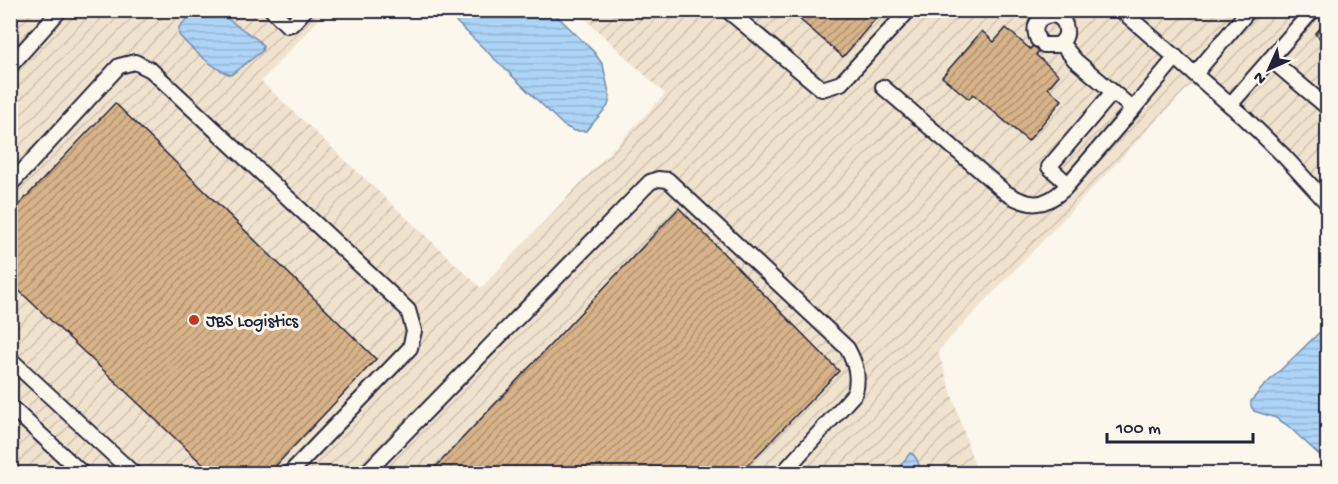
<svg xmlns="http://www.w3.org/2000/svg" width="1338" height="484" viewBox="0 0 1338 484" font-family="'Gochi Hand',sans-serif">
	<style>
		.industrial { fill: url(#industrial-furrows) }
		.water { fill: url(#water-rules); stroke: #758cab; stroke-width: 1.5 }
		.building { fill: url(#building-hatch); stroke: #22223b; stroke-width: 1.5 }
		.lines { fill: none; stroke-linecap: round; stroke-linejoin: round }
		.minor-casing { stroke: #22223b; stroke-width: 18 }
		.minor { stroke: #fbf7ec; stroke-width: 14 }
		.poi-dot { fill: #c8321e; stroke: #fbf7ec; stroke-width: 2 }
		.labels { text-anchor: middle; stroke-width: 6; stroke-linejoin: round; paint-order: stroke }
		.poi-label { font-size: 18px; fill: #22223b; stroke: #fbf7ec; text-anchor: start }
	</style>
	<defs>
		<pattern id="industrial-furrows" width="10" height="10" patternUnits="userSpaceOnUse" patternTransform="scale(1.5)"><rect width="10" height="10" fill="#f0e3ce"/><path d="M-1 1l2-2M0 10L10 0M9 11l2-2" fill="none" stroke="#cec2b2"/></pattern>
		<pattern id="water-rules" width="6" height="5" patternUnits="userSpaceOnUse" patternTransform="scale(1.5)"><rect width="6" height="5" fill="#add3f6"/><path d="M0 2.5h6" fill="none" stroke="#95b5d4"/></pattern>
		<pattern id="building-hatch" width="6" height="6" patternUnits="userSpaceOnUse" patternTransform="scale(1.5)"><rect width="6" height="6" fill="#d8b389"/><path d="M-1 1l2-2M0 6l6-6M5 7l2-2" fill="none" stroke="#af9171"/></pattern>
	</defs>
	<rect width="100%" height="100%" fill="#fbf7ec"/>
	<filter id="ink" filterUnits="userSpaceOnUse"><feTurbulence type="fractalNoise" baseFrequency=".0167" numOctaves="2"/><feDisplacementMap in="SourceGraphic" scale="12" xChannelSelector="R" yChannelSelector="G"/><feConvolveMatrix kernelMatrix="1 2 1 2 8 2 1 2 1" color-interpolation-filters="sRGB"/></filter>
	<g filter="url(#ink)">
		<g class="industrial">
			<path d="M10,11h317l-66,70 220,207 184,-194 -88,-83h750v189l-126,-126 -263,277 39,122h-881l-85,-80z"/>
			<path d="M11,414l63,59h-63z"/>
		</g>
		<g class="water">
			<path d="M196,10l20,1 42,29 5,6 -1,5 -31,24c-16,-5 -41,-27 -52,-40v-8z"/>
			<path d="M445,11h107l42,41 9,13 7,32 -2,9 -22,25h-12l-10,-5z"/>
			<path d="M1327,325v137l-40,-37 -11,-7 -22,-7 -3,-5v-5l11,-13z"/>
			<path d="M910,453c7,2 9,13 12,20h-27z"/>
		</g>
		<g class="building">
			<path d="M789,10h94l-40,47z"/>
			<path d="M1328,20v25l-13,-11z"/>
			<path d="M1006,28l24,21 13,-15 6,4 -13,17 23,20 -11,13 14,12 -34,41 -55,-47 -4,5 -27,-22 40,-46 12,11z"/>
			<path d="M115,103l261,256 -108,115h-55l-203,-192v-68z"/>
			<path d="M679,208l160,163 -100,103h-310z"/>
		</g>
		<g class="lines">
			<defs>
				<g id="minor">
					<path d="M272,10l15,15 5,-1 13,-14"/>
					<path d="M727,10l95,79 19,-6 68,-73"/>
					<path d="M1121,10l124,108 39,38 44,48"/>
					<path d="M1038,40c-13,-27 27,-34 28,-10 1,7 -3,12 -9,15h-13"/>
					<path d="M1061,43l14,17 58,49 43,-52"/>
					<path d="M1270,59l58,49"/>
					<path d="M10,66l50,-56"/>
					<path d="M1195,74l54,-64"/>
					<path d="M883,87l123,106c23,14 38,15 58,-4l69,-80"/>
					<path d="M1230,105l83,-95"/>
					<path d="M1068,184l-19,-17 64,-75"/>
					<path d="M10,185l109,-119 16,-4 16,8 257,240 6,21 -4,17 -121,126"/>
					<path d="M10,359l124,115"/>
					<path d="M10,406l73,68"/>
					<path d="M10,470l4,4"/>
					<path d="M365,474l285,-292 8,-3 10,1 179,168c9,16 12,28 8,45l-73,81"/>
				</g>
			</defs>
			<use href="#minor" class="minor-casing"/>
			<use href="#minor" class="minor"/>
		</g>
	</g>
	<circle class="poi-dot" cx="194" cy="320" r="6"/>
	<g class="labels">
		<g class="poi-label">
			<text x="206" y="326">JBS Logistics</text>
		</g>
	</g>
	<rect width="1338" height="484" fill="none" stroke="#fbf7ec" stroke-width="36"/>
	<rect x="18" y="18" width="1302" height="448" fill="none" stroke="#22223b" stroke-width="2" filter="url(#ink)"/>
	<g transform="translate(1269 69) rotate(225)" stroke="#fbf7ec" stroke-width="4.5" paint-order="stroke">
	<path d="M0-4.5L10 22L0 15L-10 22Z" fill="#22223b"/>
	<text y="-9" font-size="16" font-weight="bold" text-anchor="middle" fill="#22223b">N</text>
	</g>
	<path d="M1107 433v9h146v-9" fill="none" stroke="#22223b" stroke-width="3"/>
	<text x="1116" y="433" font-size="18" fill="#22223b" stroke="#fbf7ec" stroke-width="4.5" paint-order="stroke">100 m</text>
</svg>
